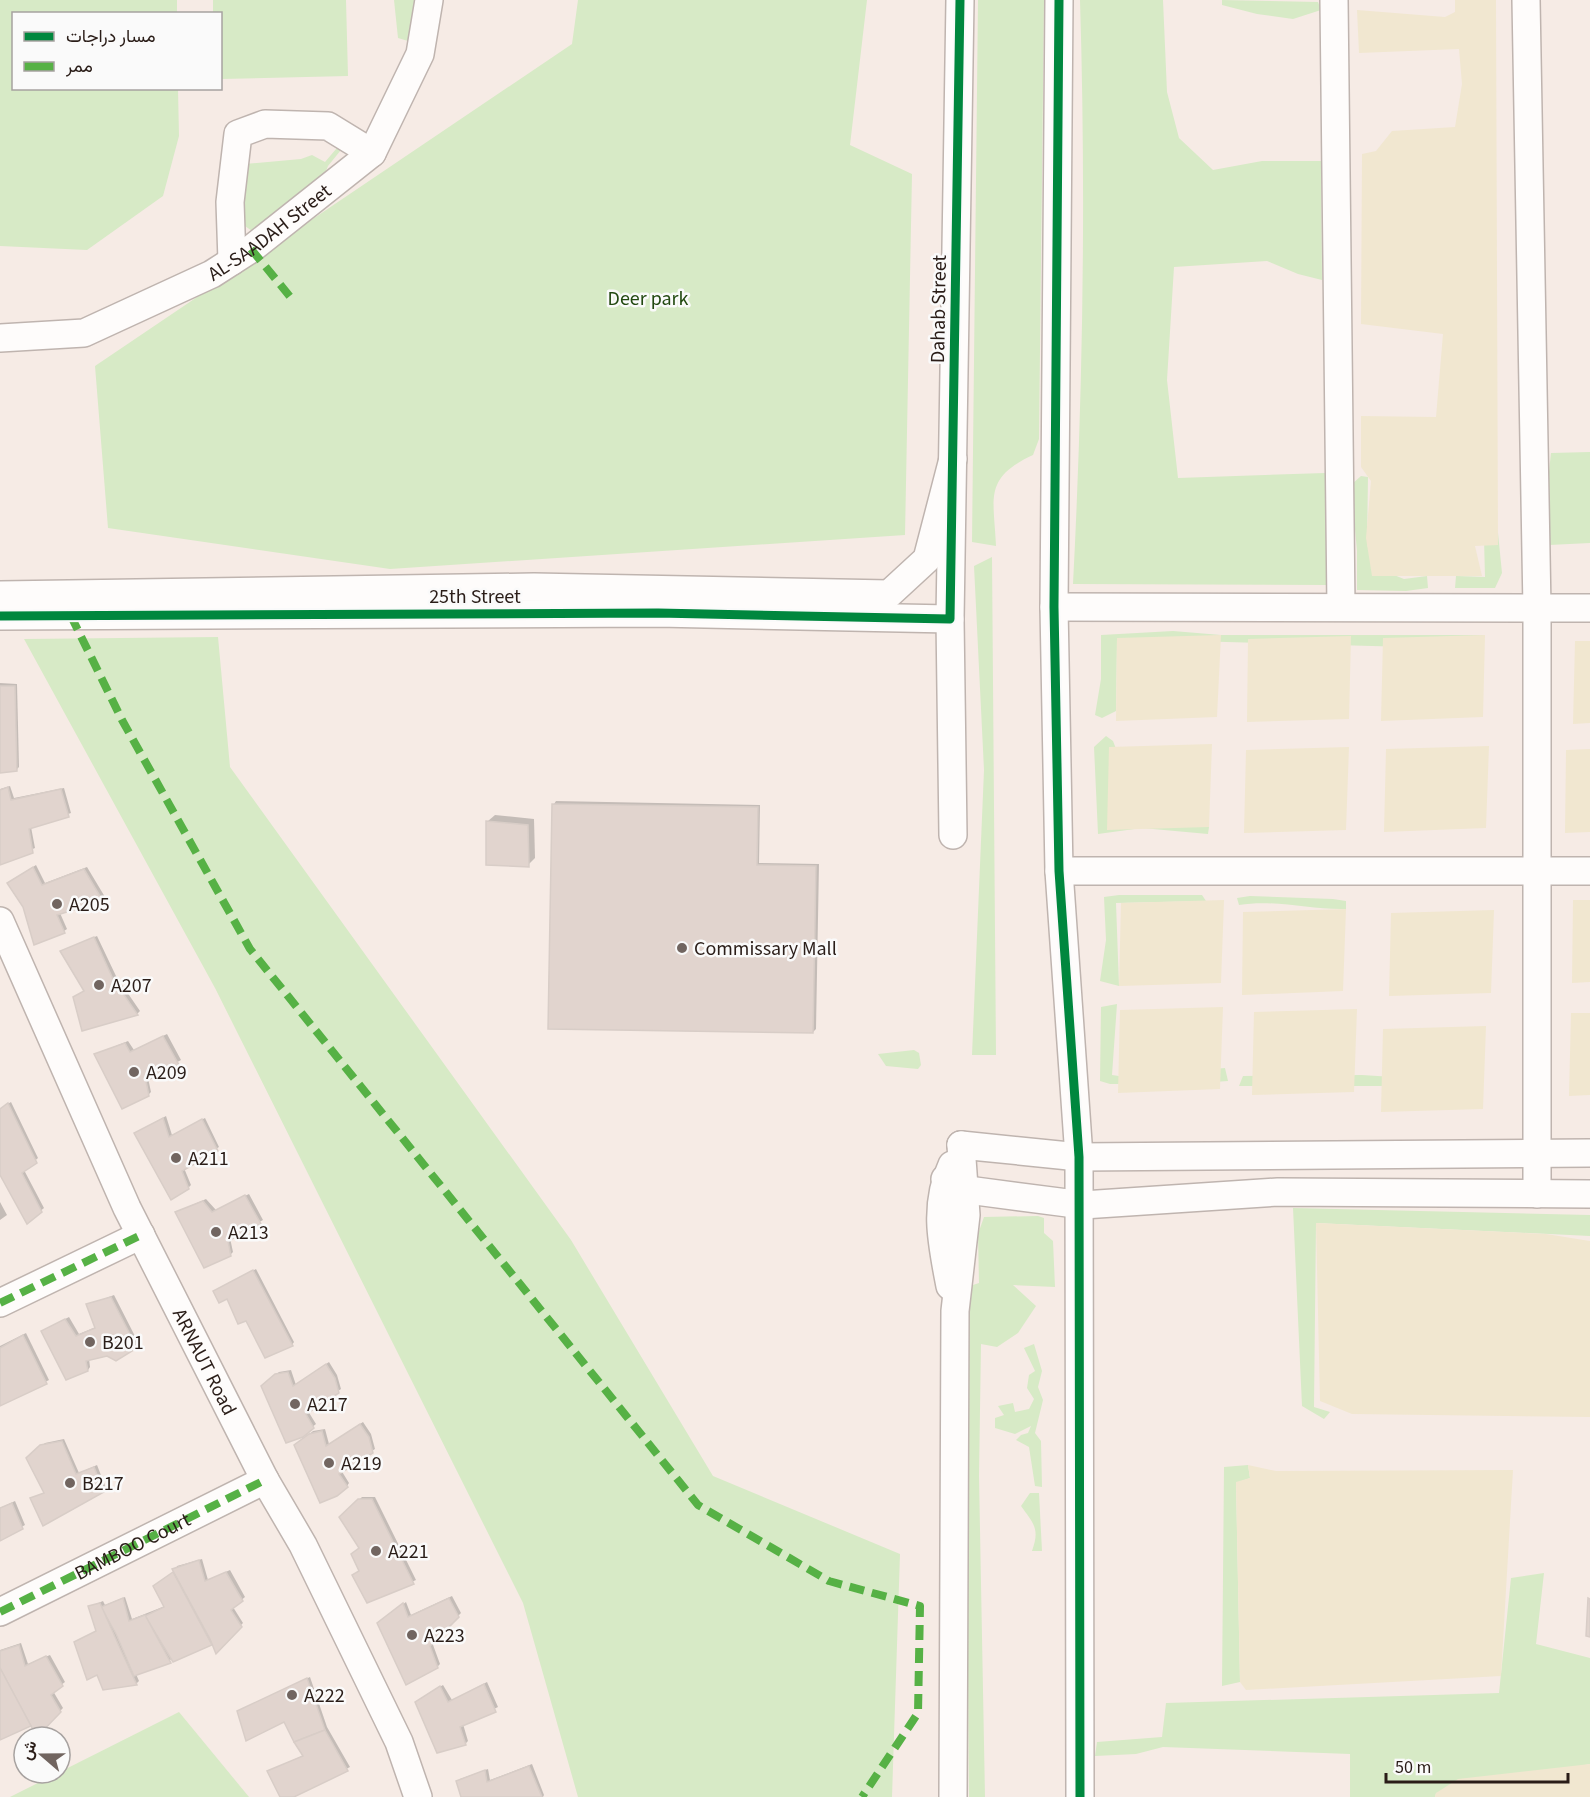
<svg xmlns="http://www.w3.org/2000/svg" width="1590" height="1797" viewBox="0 0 1590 1797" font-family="'Source Sans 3',Vazirmatn,sans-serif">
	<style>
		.green { fill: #d7eac6 }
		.sand { fill: #f1e7d0 }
		.shadow { fill: #0003 }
		.building { fill: #e1d4ce; stroke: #d8cdc7; stroke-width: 1.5 }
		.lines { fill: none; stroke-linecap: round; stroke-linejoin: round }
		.minor-casing { stroke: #bfb4af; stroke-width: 30 }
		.minor { stroke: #fefcfb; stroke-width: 27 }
		.quiet { stroke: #56b145; stroke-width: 8; stroke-dasharray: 15 8; stroke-linecap: butt }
		.cycleway-casing { stroke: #fafafa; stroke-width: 13 }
		.cycleway { stroke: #00873e; stroke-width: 9 }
		.poi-dot { fill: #716560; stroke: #fafafa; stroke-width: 2 }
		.labels { text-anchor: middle; stroke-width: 5; stroke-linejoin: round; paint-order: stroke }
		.street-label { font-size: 20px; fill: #2a1d18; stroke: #fafafa }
		.park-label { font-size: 20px; fill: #224910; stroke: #fafafa }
		.poi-label { font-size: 20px; fill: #2a1d18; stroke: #fafafa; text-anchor: start }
	</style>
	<rect width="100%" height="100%" fill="#f6ebe5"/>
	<g class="green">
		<path d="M0,0h177v13l-163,1v74l164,1 1,47 -16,60 -76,54 -87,-4z"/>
		<path d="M213,0h133l2,76 -127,3 -1,-65 -7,-1z"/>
		<path d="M394,0h23l-2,35 -7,6 -10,-3z"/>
		<path d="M578,0h289l-17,145 62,29 -7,361 -515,34 -282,-41 -13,-162 477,-322z"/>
		<path d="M978,0h66l-5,439 -6,16c-50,23 -39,43 -37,91l-24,-4z"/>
		<path d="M1080,0h83l4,92 12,46 34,32 49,-9h59l1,119 -24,-6 -31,-13 -93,6 -7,113 11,98 147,-5 2,112 -254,-1c10,-194 13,-390 7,-584z"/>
		<path d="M1222,0l96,2 3,8 -28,9 -36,-5 -35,-9z"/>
		<path d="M342,142l3,3 -17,21 -4,10 -72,55 -7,-5v-62l56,-5 11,-4 13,7z"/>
		<path d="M1590,452v91l-41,2 -3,-47 5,-45z"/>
		<path d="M1361,476l7,1 -1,67 7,23 30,12 23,-3 1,12 -22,3 -49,-1v-39l-6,-66z"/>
		<path d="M1498,533l4,40 -7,15h-40l1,-12 29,1 -1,-38z"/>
		<path d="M992,557l4,498h-24l12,-285 -10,-204z"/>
		<path d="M1173,631l48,4h264l-5,11 -71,1 -292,-8 -1,72 -14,7 -7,-3 6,-36v-44z"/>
		<path d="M218,637l12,130 341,473 142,236 187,78 -8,243h-314l-55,-194 -308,-615 -191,-349z"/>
		<path d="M1106,736l7,5 5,13 76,66 15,7 -1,7 -66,-6 -44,6 -4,-87z"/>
		<path d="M1119,895h83l4,6 -90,2 3,83 -19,-5 6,-41 -2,-43z"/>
		<path d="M1250,896l83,3 13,2v8c-36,1 -71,-10 -107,-4l-2,-7z"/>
		<path d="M1117,1004l-5,71 14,2 99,-9 3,13 -42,3h-76l-10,-3 1,-74z"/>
		<path d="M914,1050l5,3 2,12 -3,4 -32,-3 -8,-12z"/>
		<path d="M1362,1075l31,2 -3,9h-151l4,-10z"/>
		<path d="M1293,1208l297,7v21l-274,-13 -2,184 16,5 -6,7 -22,-13z"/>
		<path d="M1038,1216l6,2v15l9,8 2,46 -42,-2 23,21 -18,27 -21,14 -16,-3 -2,132 6,321h-16l-4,-485 5,-26 9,-3 -1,-49 6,-17z"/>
		<path d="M1034,1344l8,27 -4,16 5,13 -8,33 6,8 1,46 -7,-1 -6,-39 -13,-7 5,-5 7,-2 3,-7 -16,8 -20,-6v-10l9,-3 -6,-9 15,-3 2,9 14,-3 5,-10 -7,-11 2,-13 6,-4 -11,-23z"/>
		<path d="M1248,1465l2,13 -14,5 4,199 -18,4 2,-219z"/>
		<path d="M1030,1493h9l3,58h-10c8,-22 2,-27 -11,-45z"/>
		<path d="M1544,1573l-8,71 54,14v106l-154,29 -1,4h-85v-43l-187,-7 -27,7 -41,2 2,-14 65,-5 4,-34 333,-10 12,-115z"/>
		<path d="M179,1712l70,85h-239z"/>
	</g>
	<g class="sand">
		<path d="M1455,0h41l2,545 -23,1 7,30h-110l-6,-38 5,-57 -10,-14v-51l75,1 7,-83 -82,-10 1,-170 14,-3 16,-20 63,-4 7,-43 -3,-35 -100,4 -2,-43 88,7 10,-5z"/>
		<path d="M1221,635l-4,82 -101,4 1,-83z"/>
		<path d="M1485,635l-2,82 -102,4 2,-83z"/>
		<path d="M1351,636l-2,83 -102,3 1,-83z"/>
		<path d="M1575,641h15v82l-17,1z"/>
		<path d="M1212,744l-3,83 -102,3 2,-83z"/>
		<path d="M1489,746l-3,82 -102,4 2,-83z"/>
		<path d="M1349,747l-3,83 -102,3 2,-83z"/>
		<path d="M1590,749v83l-25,1 1,-83z"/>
		<path d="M1224,900l-3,83 -102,3 2,-83z"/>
		<path d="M1573,900h17v82l-18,1z"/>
		<path d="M1346,909l-3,82 -101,4 1,-83z"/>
		<path d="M1494,910l-3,83 -102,3 2,-83z"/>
		<path d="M1223,1007l-3,82 -102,4 2,-83z"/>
		<path d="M1357,1009l-3,83 -102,3 2,-83z"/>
		<path d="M1571,1013h19v82l-21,1z"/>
		<path d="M1486,1026l-3,83 -102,3 2,-83z"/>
		<path d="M1316,1223l230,11 44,7v176l-238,-3 -32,-13z"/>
		<path d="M1248,1465l28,6 237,-1 -12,206 -255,14 -6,-8 -4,-200 14,-4z"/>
		<path d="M1590,1764v33h-155l1,-4 22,-14z"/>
	</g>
	<g class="shadow">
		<path d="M0,683l17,1 2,83 -3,3 -16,1z"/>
		<path d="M10,786l4,12 50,-10 7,25 -40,14 4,21 -35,15v-74z"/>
		<path d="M556,801l204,4 -1,58 60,1 -3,165 -3,3 -259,-228z"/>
		<path d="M495,815l39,4 1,39 -7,7 -40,-44z"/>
		<path d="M36,865l9,18 42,-16 18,30 -45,16 7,16 -3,2 -40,-24 -15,-24z"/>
		<path d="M97,936l19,40 24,35 -3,3 -62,-17 10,-7 -23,-39z"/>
		<path d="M167,1034l14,26 -33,18 3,14 -3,3 -52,-41 32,-13 6,9z"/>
		<path d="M11,1102l27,56 -14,12 20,38 -16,13 -28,-50v-62z"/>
		<path d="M166,1116l6,19 33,-17 14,29 -35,21 7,17 -3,3 -52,-55z"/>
		<path d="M249,1194l14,26 -33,18 3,14 -3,3 -54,-43 30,-13 10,11z"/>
		<path d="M0,1202l7,13 -7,5z"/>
		<path d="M256,1269l38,73 -2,3 -45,-26 -19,-22 -13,-6z"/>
		<path d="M114,1295l25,49 -50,15 1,8 -2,3 -42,-41 23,-12 10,17 17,-7 -8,-22z"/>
		<path d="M26,1333l23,47 -49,25v-59z"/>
		<path d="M329,1362l8,13 4,14 -33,22 8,13 -14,11 -40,-49 17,-14 12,-2 5,15z"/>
		<path d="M363,1422l8,12 4,15 -34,21 8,13 -2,3 -48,-43 14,-12 12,-2 4,15z"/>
		<path d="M64,1439l15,34 18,-8 9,23 -2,3 -72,8 13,-7 -17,-34 17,-15z"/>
		<path d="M362,1497h13l41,83 -48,21 -2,-33 -6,-20 -19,-31z"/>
		<path d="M15,1501l10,24 -25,14v-31z"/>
		<path d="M202,1559l6,21 22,-10 15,27 -12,10 10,16 -27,28 -3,-9 -77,32 3,7 -2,2 -33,6 -6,-16 -23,-31 23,-12 -9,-23 14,-6 2,4 20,-8 7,22 33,-13 -7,-23 18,-12 1,-5z"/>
		<path d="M452,1596l9,17 -29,29 8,22 -3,3 -55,-46 24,-19 5,13z"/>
		<path d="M21,1643l7,21 22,-9 15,27 -12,9 10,17 -27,28 -4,-12 -32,15v-89z"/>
		<path d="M310,1677l17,50 23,40 -59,30h-9l-13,-26 35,-16 -19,-35 -47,-9z"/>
		<path d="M487,1682l11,25 -35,17 5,17 -3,3 -45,-45 23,-14 9,15z"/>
		<path d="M532,1764l12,31 -1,2h-81l-5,-15 3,-3 28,-10 2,11z"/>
	</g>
	<g class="building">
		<path d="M0,686h15l2,85 -17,2z"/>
		<path d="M8,787l3,13 50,-11 8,28 -40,12 4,24 -33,12v-75z"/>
		<path d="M552,804l206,3 -1,58 59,1 -3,167 -265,-4z"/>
		<path d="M486,821l42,4 1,42 -43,-2z"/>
		<path d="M33,867l9,18 42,-16 19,32 -46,14 8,18 -31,12 -11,-38 -16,-24z"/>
		<path d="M94,937l19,42 25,36 -56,16 -9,-34 11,-6 -24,-40z"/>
		<path d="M163,1036l16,29 -33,16 3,15 -27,13 -28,-55 31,-11 5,9z"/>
		<path d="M8,1103l29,60 -15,10 20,39 -15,12 -27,-49v-66z"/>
		<path d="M163,1118l6,19 33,-18 16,32 -36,20 7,18 -18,11 -37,-67z"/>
		<path d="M245,1195l16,29 -33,17 3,15 -27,12 -29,-56 28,-11 9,11z"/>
		<path d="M253,1270l40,76 -28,12 -19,-37 -8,3 -11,-25 -8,4 -6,-12z"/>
		<path d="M111,1297l26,51 -21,13 -9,-5 -21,5 2,10 -22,9 -25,-49 24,-12 11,17 19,-8 -9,-24z"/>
		<path d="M23,1335l24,49 -47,22v-58z"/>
		<path d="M326,1364l9,14 4,15 -33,21 8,14 -11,9 -17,6 -25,-57 14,-12 13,-2 5,14z"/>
		<path d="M360,1424l9,13 4,16 -34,21 9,13 -11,9 -17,7 -26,-58 15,-11 13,-3 4,15z"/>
		<path d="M62,1441l14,33 18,-7 10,25 -61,34 -13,-28 14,-5 -18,-35 14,-13z"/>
		<path d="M358,1499h14l42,85 -47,19 -15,-28 7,-4 -8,-17 8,-6 -20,-31z"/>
		<path d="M12,1503l11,26 -23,12v-33z"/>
		<path d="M199,1560l6,21 21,-9 17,29 -12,9 11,17 -26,27 -6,-15 -38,-70z"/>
		<path d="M173,1572l39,73 -39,17 -28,-46 19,-9 -11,-21z"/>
		<path d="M123,1598l6,23 16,-6 26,48 -37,13 -18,-42 -15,-27z"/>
		<path d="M449,1598l10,19 -29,29 8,22 -32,17 -29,-62 26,-20 5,14z"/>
		<path d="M1588,1598l2,1v38l-4,-1z"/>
		<path d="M100,1603l20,45 17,37 -34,5 -6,-15 -10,5 -13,-38 22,-11 -8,-25z"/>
		<path d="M19,1645l6,21 21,-10 17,30 -12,9 10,17 -24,25 -37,-69v-17z"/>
		<path d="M0,1668l31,58 -31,14z"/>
		<path d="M307,1678l18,52 -31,12 -10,-20 -38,19 -9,-30z"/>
		<path d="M484,1684l12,28 -36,15 6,18 -29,8 -22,-51 25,-16 8,16z"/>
		<path d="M325,1730l23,41 -54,26h-14l-13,-26 36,-15 -9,-14z"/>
		<path d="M529,1766l13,31h-81l-5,-16 29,-11 2,12z"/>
	</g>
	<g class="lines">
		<defs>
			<g id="minor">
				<path d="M1059,0l-5,607 5,264 20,286 1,640"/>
				<path d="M1334,0l7,607"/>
				<path d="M1526,0l11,609v585"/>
				<path d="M232,261l-2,-59 8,-68 27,-10 63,2 44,27"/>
				<path id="s1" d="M0,338l84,-5 128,-59 39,-25 121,-96 48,-99 9,-54"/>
				<path d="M0,595l534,-8 355,7 38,-35 26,-100"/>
				<path d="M1054,607l536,1"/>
				<path d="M0,616l658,-3 292,6"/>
				<path d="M953,835l-3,-216 10,-619"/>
				<path d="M1059,871h531"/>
				<path id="s2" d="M0,921l127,287 138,272 38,65 96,197 19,55"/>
				<path d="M961,1145l118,12 511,-4"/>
				<path d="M945,1179l23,11 115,15 195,-13 312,2"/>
				<path d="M950,1286c-8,-42 -17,-80 2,-121"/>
				<path d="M0,1303l141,-68"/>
				<path id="s3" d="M0,1612l265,-132"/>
				<path d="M953,1797l2,-486 11,-96 -5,-70"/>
			</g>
		</defs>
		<use href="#minor" class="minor-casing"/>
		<use href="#minor" class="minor"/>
		<g class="quiet">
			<path d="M251,249l41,50"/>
			<path d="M71,616l51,104 128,229 448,556 131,76 91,25 -2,107 -56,84"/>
			<path d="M0,1303l141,-68"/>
			<path d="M0,1612l265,-132"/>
		</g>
		<defs>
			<g id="cycleway">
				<path d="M1059,0l-5,607 5,264 20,286 1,640"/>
				<path d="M0,616l658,-3 292,6 10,-619"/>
			</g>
		</defs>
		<use href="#cycleway" class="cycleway-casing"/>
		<use href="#cycleway" class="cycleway"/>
	</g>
	<g class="poi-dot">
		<circle cx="57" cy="904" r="6"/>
		<circle cx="682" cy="948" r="6"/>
		<circle cx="99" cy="985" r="6"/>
		<circle cx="134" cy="1072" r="6"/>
		<circle cx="176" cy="1158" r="6"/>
		<circle cx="216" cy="1232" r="6"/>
		<circle cx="90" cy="1342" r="6"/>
		<circle cx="295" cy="1404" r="6"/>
		<circle cx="329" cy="1463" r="6"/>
		<circle cx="70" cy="1483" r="6"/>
		<circle cx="376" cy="1551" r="6"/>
		<circle cx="412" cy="1635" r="6"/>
		<circle cx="292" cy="1695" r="6"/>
	</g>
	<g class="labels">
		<g class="street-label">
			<text dy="7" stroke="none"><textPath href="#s1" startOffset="296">AL-SAADAH Street</textPath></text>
			<text transform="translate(938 309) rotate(-89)" y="7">Dahab Street</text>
			<text x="475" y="603">25th Street</text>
			<text dy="7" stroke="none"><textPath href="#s2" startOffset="486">ARNAUT Road</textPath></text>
			<text dy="7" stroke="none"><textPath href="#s3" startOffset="148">BAMBOO Court</textPath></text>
		</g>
		<g class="park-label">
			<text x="648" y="305">Deer park</text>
		</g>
		<g class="poi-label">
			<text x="69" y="911">A205</text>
			<text x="694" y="955">Commissary Mall</text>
			<text x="111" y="992">A207</text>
			<text x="146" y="1079">A209</text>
			<text x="188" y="1165">A211</text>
			<text x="228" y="1239">A213</text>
			<text x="102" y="1349">B201</text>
			<text x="307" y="1411">A217</text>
			<text x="341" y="1470">A219</text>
			<text x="82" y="1490">B217</text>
			<text x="388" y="1558">A221</text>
			<text x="424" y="1642">A223</text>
			<text x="304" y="1702">A222</text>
		</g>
	</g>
	<rect x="12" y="12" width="210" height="78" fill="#fafafa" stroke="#a7a2a0" stroke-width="1.5"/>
	<rect x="24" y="32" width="30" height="9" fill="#00873e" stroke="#a7a2a0" stroke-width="1.5"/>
	<text x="66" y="42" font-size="18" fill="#2a1d18">مسار دراجات</text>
	<rect x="24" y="62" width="30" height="9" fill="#56b145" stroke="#a7a2a0" stroke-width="1.5"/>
	<text x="66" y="72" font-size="18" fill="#2a1d18">ممر</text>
	<g transform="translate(42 1755) rotate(290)"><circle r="28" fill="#fafafa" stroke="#a7a2a0" stroke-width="1.5"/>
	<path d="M0-4.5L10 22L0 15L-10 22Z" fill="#716560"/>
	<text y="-9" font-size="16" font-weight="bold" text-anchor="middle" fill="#2a1d18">ش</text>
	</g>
	<path d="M1386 1773v9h182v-9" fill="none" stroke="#2a1d18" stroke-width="3"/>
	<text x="1395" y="1773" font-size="18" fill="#2a1d18" stroke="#fafafa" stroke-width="4.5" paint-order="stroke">50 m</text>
</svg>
